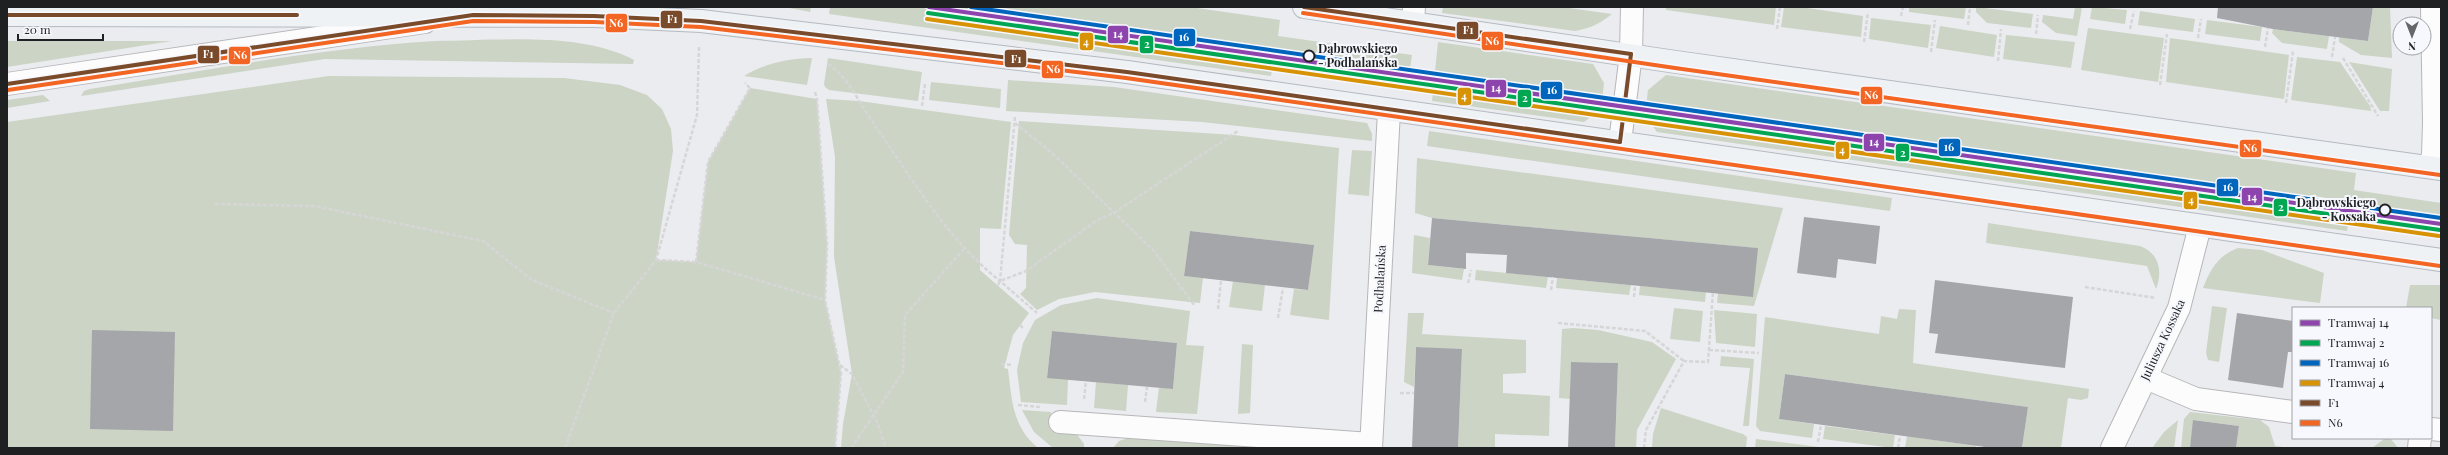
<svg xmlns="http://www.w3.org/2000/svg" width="2448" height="455" viewBox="0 0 2448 455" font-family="'Playfair Display',serif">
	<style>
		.green { fill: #ccd4c5 }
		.building { fill: #a5a6a9 }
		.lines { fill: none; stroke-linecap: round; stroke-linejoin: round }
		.minor-casing { stroke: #b7b7ba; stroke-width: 24 }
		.major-casing { stroke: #b4bac1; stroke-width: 24 }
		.path { stroke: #d6d6d7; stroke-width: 2.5; stroke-dasharray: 4 2; stroke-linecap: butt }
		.minor { stroke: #fcfcfd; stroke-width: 22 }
		.major { stroke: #eff2f5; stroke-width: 22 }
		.bus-1-casing { stroke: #f7f8fe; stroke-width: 7 }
		.bus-2-casing { stroke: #f7f8fe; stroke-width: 7 }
		.bus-1 { stroke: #7a4b2a; stroke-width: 4 }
		.bus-2 { stroke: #f26522; stroke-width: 4 }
		.tram-1-casing { stroke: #f7f8fe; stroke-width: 7 }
		.tram-2-casing { stroke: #f7f8fe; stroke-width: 7 }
		.tram-3-casing { stroke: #f7f8fe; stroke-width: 7 }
		.tram-4-casing { stroke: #f7f8fe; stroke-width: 7 }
		.tram-1 { stroke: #8e44ad; stroke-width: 4 }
		.tram-2 { stroke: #00a651; stroke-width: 4 }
		.tram-3 { stroke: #0065bd; stroke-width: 4 }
		.tram-4 { stroke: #d79205; stroke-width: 4 }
		.stop-dot { fill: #f7f8fe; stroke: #1f2022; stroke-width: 2 }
		.labels { text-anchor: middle; stroke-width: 4; stroke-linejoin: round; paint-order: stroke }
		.stop-label { font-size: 12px; font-weight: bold; fill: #1f2022; stroke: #f7f8fe; text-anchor: start }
		.street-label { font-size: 12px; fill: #1f2022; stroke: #f7f8fe }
		.line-badge { stroke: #f7f8fe; stroke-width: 1.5 }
		.badge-label { font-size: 11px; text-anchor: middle; font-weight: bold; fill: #fff }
	</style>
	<rect width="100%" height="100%" fill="#ebecf0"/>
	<g class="green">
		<path d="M784,7h27l-1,5z"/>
		<path d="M830,7h360l90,13 -2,16 134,19 -4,27 -135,-20 -2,14 -442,-62z"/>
		<path d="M1443,7h119l50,7c-13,10 -21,14 -37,17l-133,-18z"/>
		<path d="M1666,7h110l-2,18 -108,-15z"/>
		<path d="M1784,7h16l63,9 -2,21 -80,-10z"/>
		<path d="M1909,7h57l-2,12 -55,-7z"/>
		<path d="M1976,7l57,7 -2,14 -44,-5 -11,-11z"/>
		<path d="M2075,7h7l-5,29 -21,-3 -14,-11 1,-7 30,4z"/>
		<path d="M2092,7l35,3 -2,14 -35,-5z"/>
		<path d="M2373,7h17l2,51 -31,-3 -22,-13v-5l29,4z"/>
		<path d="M2140,11l55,8 -2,13 -55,-7z"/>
		<path d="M1871,18l60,7 -3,23 -59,-9z"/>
		<path d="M2207,20l55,7 -2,14 -55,-7z"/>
		<path d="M1940,26l57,9 -3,22 -58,-9z"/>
		<path d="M2088,28l76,10 -6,44 -77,-12z"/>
		<path d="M2273,29l56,7 -2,13 -45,-6 -10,-10z"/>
		<path d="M2006,35l69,7 -4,26 -68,-9z"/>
		<path d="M2170,38l119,17 -5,44 -118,-17z"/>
		<path d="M7,41h165l-165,26z"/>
		<path d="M435,41c62,0 144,-10 199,19l-1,4 -308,-5 -244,37 3,-5 6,-2c114,-18 229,-41 345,-48z"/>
		<path d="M1438,42l155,22 11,19 -3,26 -17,13 -152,-21z"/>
		<path d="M2297,57l43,5 30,44 1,5 -80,-11z"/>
		<path d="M812,58l-5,27 -63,-9c22,-13 42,-17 68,-18z"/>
		<path d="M828,58l94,14 -4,29 -89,-11 -4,-3 -1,-3z"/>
		<path d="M2349,62l43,7 -3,42h-9z"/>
		<path d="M1666,75l690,98 -2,17 87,13v25l-91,-13 -3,16 -690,-99 -12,-17 3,-25z"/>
		<path d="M329,76l235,2 56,7 27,10 15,14 9,20 2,22 -17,109 40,2 12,-100 42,-74 67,11 10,146 -2,55 16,73 -6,75h-828v-326z"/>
		<path d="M1008,80l106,7 253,36 5,11v7l-170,-19 -196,-11z"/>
		<path d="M931,82l70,7 -1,19 -71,-8z"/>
		<path d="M43,95l7,6 -43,7v-8z"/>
		<path d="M826,99l33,2 152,21 -10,107 -21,-1v42l49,43 -16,22 -9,33 4,1c4,31 4,57 30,79h-197l2,-24 9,-50 -18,-117 1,-100z"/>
		<path d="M1019,121l215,14 105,13 -10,172 -39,-5 4,-26 14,1 5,-45 -123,-14 -6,45 19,2 -3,25 -105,-11 -36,7 -22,11 -17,-16 6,-6 1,-43 -12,-1 -6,-9z"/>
		<path d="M1429,131l463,67 -2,13 -463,-65z"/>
		<path d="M1352,150l20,1 -3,45 -21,-2z"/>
		<path d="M1417,158l366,50 -29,98 -37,-3 1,-10 39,-45 -325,-30 -17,-5z"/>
		<path d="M1988,223l152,23c19,7 23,25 16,43l-9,-23 -161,-23z"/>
		<path d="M1414,235l16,3 -2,27 36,4 -2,11 -50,-7z"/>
		<path d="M2238,248l24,2 62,23 -4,30 -117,-15c7,-19 16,-33 35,-40z"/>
		<path d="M1476,270l72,7 -2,11 -71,-8z"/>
		<path d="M1557,278l74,7 -2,10 -73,-7z"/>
		<path d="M1233,281l32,4 -3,26 -33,-4z"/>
		<path d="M2410,285h31v35l-10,-2v-10h-25z"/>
		<path d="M1640,286l66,6 -1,10 -66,-7z"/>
		<path d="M1097,298l93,13 -4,34 18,1 -7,68 -41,-2 3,-25 14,2 4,-46 -125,-12 -5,46 21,2 -1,26 -46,-3 -4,-32 6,-27 12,-23 26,-15z"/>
		<path d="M2212,306l15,2 -8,54 -11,-2 -2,-7z"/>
		<path d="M1674,308l29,3 -3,31 -30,-3z"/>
		<path d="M1899,309l17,1 -3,53 176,26 -1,9 -7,2 -13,-2 -7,50h-39l6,-41 -243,-33 -6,45 35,5 -2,14 -52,-7 -4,-5 9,-109 114,17 2,-18 16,3z"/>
		<path d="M1714,310l43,4 -2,33 -39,-4z"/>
		<path d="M1408,313h16l-2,21 104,6v33l-23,1v19l47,3 -1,40 -54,-2v14h-37l4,-98 -46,-3 -2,40 -10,-5z"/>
		<path d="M1573,328l25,2 54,12 24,17 -39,71 -1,18h-21l3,-85 -47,-1 -1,37 -11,-1 3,-69z"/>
		<path d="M1242,344l11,1 -3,68 -12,1z"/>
		<path d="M1721,356l33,3 -5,67h-6l7,-58 -30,-2z"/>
		<path d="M1096,382l32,3 -2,26 -32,-3z"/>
		<path d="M1661,408l82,26 4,3 -1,11h-94l1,-14z"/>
		<path d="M1022,410l29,2v17l25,4 8,11v4h-31l-19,-16z"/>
		<path d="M2190,412l70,8 9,7 6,19 17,2h-56l3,-22 -45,-6 -4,28h-9l3,-29z"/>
		<path d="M2178,420l-4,28h-22l12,-16z"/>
		<path d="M1825,426l70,9 -2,13 -70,-9z"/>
		<path d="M1907,436l69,10 -1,2h-70z"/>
		<path d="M1131,437l109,8 16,3h-143l6,-7z"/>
		<path d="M1756,439l71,9h-72z"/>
		<path d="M2384,439h7l7,9h-26z"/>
	</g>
	<g class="building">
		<path d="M2218,7h155l-5,34 -95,-12 -56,-11z"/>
		<path d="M1804,217l76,9 -4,38 -38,-5 -2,19 -39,-5z"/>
		<path d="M1432,218l326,30 -5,49 -247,-24 1,-18 -41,-2v16l-38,-4z"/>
		<path d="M1190,231l124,14 -6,45 -124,-14z"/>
		<path d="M1935,280l138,17 -8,71 -130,-15 3,-19 -9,-1z"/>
		<path d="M2237,313l56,8v31h-5l-5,36 -55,-8z"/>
		<path d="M92,330l83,2 -2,99 -83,-2z"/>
		<path d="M1052,331l125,12 -4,46 -126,-11z"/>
		<path d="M1416,347l46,2 -4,99h-46z"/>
		<path d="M1571,362l47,1 -3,85h-47z"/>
		<path d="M1785,374l243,33 -6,41h-30l-213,-29z"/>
		<path d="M2193,420l46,6 -3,22h-46z"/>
	</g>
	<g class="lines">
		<defs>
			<g id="minor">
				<path d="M1413,22l1,-15"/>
				<path d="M7,84l418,-62"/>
				<path d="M1620,142l11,-88 1,-47"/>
				<path d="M2429,167l4,-12 1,-32 -2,-116"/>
				<path d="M2146,378l50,21 97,13"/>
				<path d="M1060,422l311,22"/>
				<path d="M2431,429l10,1"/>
				<path d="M1371,448l18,-337"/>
				<path d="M2112,448l67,-140 21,-82"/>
				<path d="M2419,448l1,-10"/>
			</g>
			<g id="major">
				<path d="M1304,7l372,55 765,107"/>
				<path d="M7,15l587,1 107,5 426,51 1314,188"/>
			</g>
		</defs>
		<use href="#minor" class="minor-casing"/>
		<use href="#major" class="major-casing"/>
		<g class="path">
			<path d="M1901,16l2,-9"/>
			<path d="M1968,25l2,-18"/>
			<path d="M1777,29l3,-22"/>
			<path d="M2130,29l4,-18"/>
			<path d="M2036,34l2,-19"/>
			<path d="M2198,38l3,-19"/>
			<path d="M1864,42l4,-30"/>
			<path d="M2265,47l3,-19"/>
			<path d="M1931,52l4,-32"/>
			<path d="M2332,57l3,-20"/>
			<path d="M2343,58l35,58"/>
			<path d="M1998,61l3,-32"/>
			<path d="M828,64c20,12 32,41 46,60 39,56 72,114 126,157"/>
			<path d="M2160,85l7,-51"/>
			<path d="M815,92l2,7 10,146 -2,55 16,73 -6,75"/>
			<path d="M2286,103l7,-52"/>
			<path d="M922,106l3,-22"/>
			<path d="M1015,117l-15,164 37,32"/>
			<path d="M1015,123l36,29 102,98 42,56"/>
			<path d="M215,204l99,2 169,35 49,39 82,33"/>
			<path d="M656,260l40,2 129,38"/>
			<path d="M696,262l12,-100 42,-74 -5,-5"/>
			<path d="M1468,283l3,-13"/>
			<path d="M998,285l2,-4 26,-10 70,-50 19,-9 123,-81"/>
			<path d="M2085,287l71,11"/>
			<path d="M1551,290l2,-13"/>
			<path d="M1634,297l1,-12"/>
			<path d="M1218,309l3,-29"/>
			<path d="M1278,318l5,-30"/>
			<path d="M1558,323l87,8 39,30"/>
			<path d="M1020,325l4,4"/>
			<path d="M1709,350l50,3"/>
			<path d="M1001,364l12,1"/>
			<path d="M840,365l12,9 25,48 9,26"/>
			<path d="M1400,393h14"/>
			<path d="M1084,399l2,-18"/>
			<path d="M1145,402l2,-15"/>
			<path d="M1018,405l22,2"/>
			<path d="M1818,442l3,-17"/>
			<path d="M565,448l49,-135 42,-53 41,-145 2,-68"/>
			<path d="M851,448l52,-76 2,-57 59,-66"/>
			<path d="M1644,448l2,-18 38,-69 24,1 5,-70"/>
			<path d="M1898,448l2,-12"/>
			<path d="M1980,448l1,-2"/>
		</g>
		<use href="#minor" class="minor"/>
		<use href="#major" class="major"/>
		<defs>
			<g id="bus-1">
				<path d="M1304,7l327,47"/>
				<path d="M7,15h290"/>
				<path d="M7,84l466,-69 121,1 107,5 426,51 493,70"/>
				<path d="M1620,142l11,-88"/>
			</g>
			<g id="bus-2">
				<path d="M1303,13l372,55 765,107"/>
				<path d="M8,90l465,-69 121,1 107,5 425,51 1314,188"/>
			</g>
		</defs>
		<use href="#bus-1" class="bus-1-casing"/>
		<use href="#bus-2" class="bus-2-casing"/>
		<use href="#bus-1" class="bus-1"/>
		<use href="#bus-2" class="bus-2"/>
		<defs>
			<path id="tram-1" d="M929,7l1512,217"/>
			<path id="tram-2" d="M928,13l1512,217"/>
			<path id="tram-3" d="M971,7l1470,211"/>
			<path id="tram-4" d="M927,19l1512,217"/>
		</defs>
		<use href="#tram-1" class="tram-1-casing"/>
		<use href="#tram-2" class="tram-2-casing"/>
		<use href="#tram-3" class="tram-3-casing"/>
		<use href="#tram-4" class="tram-4-casing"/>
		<use href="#tram-1" class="tram-1"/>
		<use href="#tram-2" class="tram-2"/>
		<use href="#tram-3" class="tram-3"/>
		<use href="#tram-4" class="tram-4"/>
	</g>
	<g class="stop-dot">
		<circle cx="1309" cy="56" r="5.5"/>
		<circle cx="2385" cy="210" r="5.5"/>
	</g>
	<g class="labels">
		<g class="stop-label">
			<text x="1318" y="53">Dąbrowskiego<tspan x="1318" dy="14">- Podhalańska</tspan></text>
			<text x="2376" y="207" text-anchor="end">Dąbrowskiego<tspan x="2376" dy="14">- Kossaka</tspan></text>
		</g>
		<g class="street-label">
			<text transform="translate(1380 279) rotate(-87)" y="4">Podhalańska</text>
			<text transform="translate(2163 340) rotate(-65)" y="4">Juliusza Kossaka</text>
		</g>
	</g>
	<g class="line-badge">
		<rect x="660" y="10" width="23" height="19" rx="4" fill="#7a4b2a"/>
		<rect x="605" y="13" width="23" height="20" rx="4" fill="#f26522"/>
		<rect x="1456" y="21" width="23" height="19" rx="4" fill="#7a4b2a"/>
		<rect x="1107" y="25" width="22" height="19" rx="4" fill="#8e44ad"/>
		<rect x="1173" y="28" width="23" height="19" rx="4" fill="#0065bd"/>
		<rect x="1481" y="31" width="23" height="20" rx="4" fill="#f26522"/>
		<rect x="1079" y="32" width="15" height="19" rx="4" fill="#d79205"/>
		<rect x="1139" y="35" width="15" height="19" rx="4" fill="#00a651"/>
		<rect x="197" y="45" width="23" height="19" rx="4" fill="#7a4b2a"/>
		<rect x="228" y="46" width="23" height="19" rx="4" fill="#f26522"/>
		<rect x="1004" y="49" width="23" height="19" rx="4" fill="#7a4b2a"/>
		<rect x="1041" y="60" width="23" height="19" rx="4" fill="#f26522"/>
		<rect x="1485" y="79" width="22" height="19" rx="4" fill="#8e44ad"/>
		<rect x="1540" y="81" width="23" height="19" rx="4" fill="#0065bd"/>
		<rect x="1860" y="86" width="23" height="19" rx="4" fill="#f26522"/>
		<rect x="1457" y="87" width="15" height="19" rx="4" fill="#d79205"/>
		<rect x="1517" y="89" width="15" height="19" rx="4" fill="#00a651"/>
		<rect x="1863" y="133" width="22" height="19" rx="4" fill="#8e44ad"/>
		<rect x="1938" y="138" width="23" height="19" rx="4" fill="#0065bd"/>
		<rect x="2239" y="139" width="23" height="19" rx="4" fill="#f26522"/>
		<rect x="1835" y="141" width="15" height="19" rx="4" fill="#d79205"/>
		<rect x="1895" y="143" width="15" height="19" rx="4" fill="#00a651"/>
		<rect x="2216" y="178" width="23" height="19" rx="4" fill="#0065bd"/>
		<rect x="2241" y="187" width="22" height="19" rx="4" fill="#8e44ad"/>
		<rect x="2183" y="191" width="15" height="19" rx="4" fill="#d79205"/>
		<rect x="2273" y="198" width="15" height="19" rx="4" fill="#00a651"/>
	</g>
	<g class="badge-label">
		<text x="672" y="23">F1</text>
		<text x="616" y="27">N6</text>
		<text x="1468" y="34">F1</text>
		<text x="1118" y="38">14</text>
		<text x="1184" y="41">16</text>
		<text x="1492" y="45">N6</text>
		<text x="1086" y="46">4</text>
		<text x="1147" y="48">2</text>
		<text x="208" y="58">F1</text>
		<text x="240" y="59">N6</text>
		<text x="1016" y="63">F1</text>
		<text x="1053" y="73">N6</text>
		<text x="1496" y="92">14</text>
		<text x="1552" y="94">16</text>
		<text x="1871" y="99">N6</text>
		<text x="1464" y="100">4</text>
		<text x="1525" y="102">2</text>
		<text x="1874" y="146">14</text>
		<text x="1949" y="151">16</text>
		<text x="2250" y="152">N6</text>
		<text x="1842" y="154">4</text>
		<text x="1903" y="157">2</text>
		<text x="2228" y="191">16</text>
		<text x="2252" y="201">14</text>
		<text x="2191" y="204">4</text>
		<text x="2281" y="211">2</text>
	</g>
	<rect width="2448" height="455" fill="none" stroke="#1f2022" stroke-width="16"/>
	<rect x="2292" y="307" width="140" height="132" fill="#f7f8fe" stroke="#a1a2a6"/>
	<rect x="2300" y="320" width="20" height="6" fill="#8e44ad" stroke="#a1a2a6"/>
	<text x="2328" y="327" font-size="12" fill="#1f2022">Tramwaj 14</text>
	<rect x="2300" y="340" width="20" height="6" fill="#00a651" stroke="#a1a2a6"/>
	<text x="2328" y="347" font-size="12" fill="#1f2022">Tramwaj 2</text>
	<rect x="2300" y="360" width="20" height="6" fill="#0065bd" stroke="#a1a2a6"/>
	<text x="2328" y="367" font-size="12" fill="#1f2022">Tramwaj 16</text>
	<rect x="2300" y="380" width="20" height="6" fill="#d79205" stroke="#a1a2a6"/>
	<text x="2328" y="387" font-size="12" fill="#1f2022">Tramwaj 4</text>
	<rect x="2300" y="400" width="20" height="6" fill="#7a4b2a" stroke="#a1a2a6"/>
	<text x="2328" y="407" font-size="12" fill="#1f2022">F1</text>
	<rect x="2300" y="420" width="20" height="6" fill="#f26522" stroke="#a1a2a6"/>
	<text x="2328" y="427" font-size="12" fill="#1f2022">N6</text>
	<g transform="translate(2412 36) rotate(180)"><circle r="19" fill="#f7f8fe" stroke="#a1a2a6"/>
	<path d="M0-3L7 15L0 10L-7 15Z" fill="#66676a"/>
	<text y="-6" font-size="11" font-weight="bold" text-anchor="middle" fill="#1f2022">N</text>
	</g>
	<path d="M18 34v6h85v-6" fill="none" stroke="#1f2022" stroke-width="2"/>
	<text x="24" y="34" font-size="12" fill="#1f2022" stroke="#f7f8fe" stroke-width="3" paint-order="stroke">20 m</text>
</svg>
